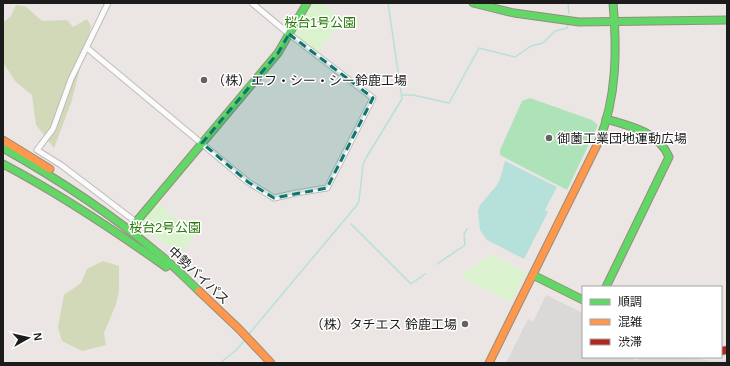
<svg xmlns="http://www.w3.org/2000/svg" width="730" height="366" viewBox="0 0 730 366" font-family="Helvetica,'Noto Sans JP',sans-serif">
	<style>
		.forest { fill: #d1d9b8 }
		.park { fill: #dbf2ce }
		.pitch { fill: #aee3b9 }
		.parking { fill: #dbd8d8 }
		.water { fill: #b6e0da }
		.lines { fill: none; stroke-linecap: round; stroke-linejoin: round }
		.stream { stroke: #b6e0da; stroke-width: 1.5 }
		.street-casing { stroke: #bebcbb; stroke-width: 7 }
		.fast-casing { stroke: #958d7c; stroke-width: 9 }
		.slow-casing { stroke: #958d7c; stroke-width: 9 }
		.jam-casing { stroke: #958d7c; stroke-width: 9 }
		.street { stroke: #fcfbfb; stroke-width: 5 }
		.fast { stroke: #63d668; stroke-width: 7 }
		.slow { stroke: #ff974d; stroke-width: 7 }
		.jam { stroke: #b3261e; stroke-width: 7 }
		.marked { fill: #0f766e; fill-opacity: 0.2; stroke: #0f766e; stroke-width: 3; stroke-dasharray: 8 5; stroke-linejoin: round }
		.poi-dot { fill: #646362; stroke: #fff; stroke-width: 1.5 }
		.labels { text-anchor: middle; stroke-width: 3; stroke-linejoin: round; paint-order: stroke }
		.park-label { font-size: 13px; fill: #297c08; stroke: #fff }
		.poi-label { font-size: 13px; fill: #1c1c1c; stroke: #fff; text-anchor: start }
		.street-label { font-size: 13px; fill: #1c1c1c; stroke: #fff }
	</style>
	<rect width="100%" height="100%" fill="#ebe6e4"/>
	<g class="forest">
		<path d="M16,5l9,1 17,15 25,-1 6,7 14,-8 4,7 -20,77 -17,45 -18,-23 -4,-30 -17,-14 -12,-19v-39l8,-7z"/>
		<path d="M103,261l16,5v25l-3,13 -12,29 2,12 -24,6 -20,-10 -4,-14 6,-32 17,-12 6,-14z"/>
	</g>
	<g class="park">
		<path d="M312,3h10l14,12 2,9 -20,28 -21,-15 -1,-8z"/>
		<path d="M157,202l38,34 -12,16 -17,-7 -27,-21z"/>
		<path d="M491,254l35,19 -15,29 -51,-26z"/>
	</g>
	<path class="pitch" d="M530,98l62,22 6,5 -31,65 -67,-35v-5l22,-49z"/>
	<path class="parking" d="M546,295l37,18v44h47l7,3 2,-3h50l24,4 14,-1v3h-221l22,-44 5,3z"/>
	<path class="water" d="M505,161l52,26 -12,23 3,2 -24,47 -37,-19 -7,-10 -2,-19 2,-6 17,-20 3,-6z"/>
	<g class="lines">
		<g class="stream">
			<path d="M568,3l1,11"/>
			<path d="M402,95h11l36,8 30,-55 36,9 16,-11 12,-3 12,-12 12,-3 1,-2"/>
			<path d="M351,224l60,60 14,-10"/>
			<path d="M437,264l28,-19 -1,-11 3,-5"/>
			<path d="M248,335l109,-130 2,-4 4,-36 3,-7 36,-59 -14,-96"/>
			<path d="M220,363l15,-12 10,-11"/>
		</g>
		<defs>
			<g id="street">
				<path d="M108,3l-37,76 -18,50 -16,21 24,15 75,57"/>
				<path d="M87,48l161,134 26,16 22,-5 31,-5 46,-90 -84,-64 -37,-31"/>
			</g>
			<g id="fast">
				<path d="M473,3l41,10 65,9 148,-2"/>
				<path d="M606,119c24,7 53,13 63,38l-63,130"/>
				<path d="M599,141c18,-44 18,-92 14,-138"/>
				<path d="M3,148c53,30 104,63 151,102 16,12 30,27 45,41"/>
				<path d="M3,164c57,30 111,66 163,103"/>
				<path d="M136,222l142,-169 29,-50"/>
				<path d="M533,275l50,25"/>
			</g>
			<g id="slow">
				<path d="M3,140l47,29"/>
				<path d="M199,291l40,38 32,34"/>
				<path d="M489,363l110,-222"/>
			</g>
			<path id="jam" d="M721,351l6,-1"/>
		</defs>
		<use href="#street" class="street-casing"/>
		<use href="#fast" class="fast-casing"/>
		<use href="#slow" class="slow-casing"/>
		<use href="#jam" class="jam-casing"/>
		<use href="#street" class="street"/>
		<use href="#fast" class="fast"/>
		<use href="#slow" class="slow"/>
		<use href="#jam" class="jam"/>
	</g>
	<path class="marked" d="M289,34l84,64 -46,90 -53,10 -26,-16 -46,-39 76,-90z"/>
	<g class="poi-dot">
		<circle cx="204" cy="80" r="4"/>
		<circle cx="549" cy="138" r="4"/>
		<circle cx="465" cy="324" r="4"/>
	</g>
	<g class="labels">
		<g class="park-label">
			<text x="320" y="27">桜台1号公園</text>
			<text x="165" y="232">桜台2号公園</text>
		</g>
		<g class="poi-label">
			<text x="212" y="85">（株）エフ・シー・シー鈴鹿工場</text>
			<text x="557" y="143">御薗工業団地運動広場</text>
			<text x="457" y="329" text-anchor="end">（株）タチエス 鈴鹿工場</text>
		</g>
		<g class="street-label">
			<text transform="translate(199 275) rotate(43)" y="5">中勢バイパス</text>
		</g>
	</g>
	<rect width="730" height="366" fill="none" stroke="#1c1c1c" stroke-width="8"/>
	<rect x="582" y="286" width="140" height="72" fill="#ffffff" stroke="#a4a4a4"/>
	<rect x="590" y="299" width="20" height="6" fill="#63d668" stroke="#a4a4a4"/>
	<text x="618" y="306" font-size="12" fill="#1c1c1c">順調</text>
	<rect x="590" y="319" width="20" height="6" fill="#ff974d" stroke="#a4a4a4"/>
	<text x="618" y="326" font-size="12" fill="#1c1c1c">混雑</text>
	<rect x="590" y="339" width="20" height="6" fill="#b3261e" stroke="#a4a4a4"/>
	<text x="618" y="346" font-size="12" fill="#1c1c1c">渋滞</text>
	<g transform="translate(28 338) rotate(82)" stroke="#ffffff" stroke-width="3" paint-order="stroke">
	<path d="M0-3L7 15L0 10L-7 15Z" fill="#1c1c1c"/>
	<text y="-6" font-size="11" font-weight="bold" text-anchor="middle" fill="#1c1c1c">N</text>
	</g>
</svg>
